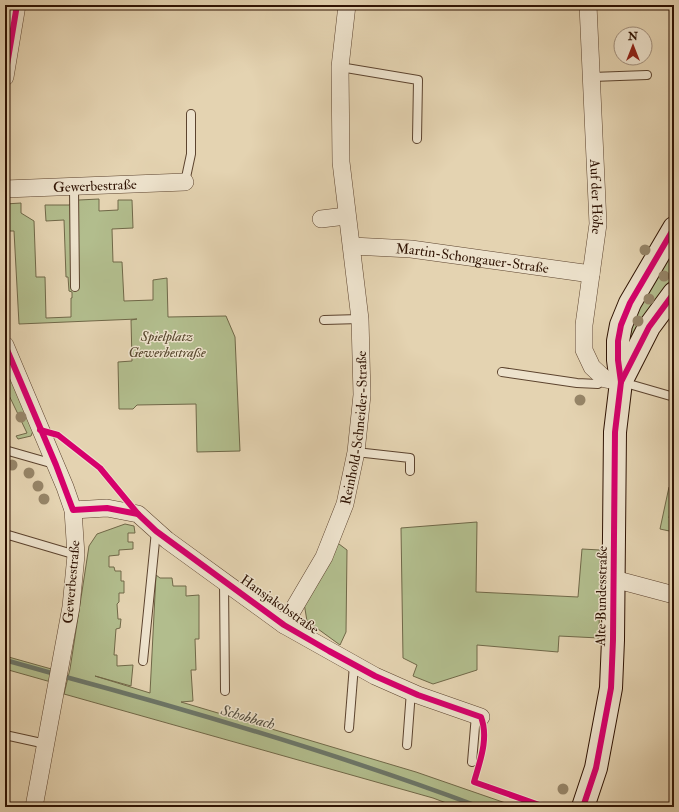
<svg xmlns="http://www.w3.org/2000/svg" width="679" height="812" viewBox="0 0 679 812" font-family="'IM FELL Double Pica',serif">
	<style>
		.green { fill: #b2bd8d; stroke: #706848 }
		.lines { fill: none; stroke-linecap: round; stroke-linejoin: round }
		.stream { stroke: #6c7668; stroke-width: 4.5 }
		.lane-casing { stroke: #5c432e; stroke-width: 10 }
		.street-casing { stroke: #5c432e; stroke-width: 18 }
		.secondary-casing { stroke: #2f1303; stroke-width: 24 }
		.lane { stroke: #ede2cc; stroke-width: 8 }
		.street { stroke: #ede2cc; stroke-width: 17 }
		.secondary { stroke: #ede2cc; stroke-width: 22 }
		.cycleway-casing { stroke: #ede2cc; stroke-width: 8 }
		.cycleway { stroke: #d6006c; stroke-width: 6 }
		.tree { fill: #968568 }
		.labels { text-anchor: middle; stroke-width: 3; stroke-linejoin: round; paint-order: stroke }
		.street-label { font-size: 14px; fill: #2f1303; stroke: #ede2cc }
		.park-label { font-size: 14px; font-style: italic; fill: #56462c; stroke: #ede2cc }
		.water-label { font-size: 15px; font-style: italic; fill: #534d3e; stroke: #ede2cc }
	</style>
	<rect width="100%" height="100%" fill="#e4d3b1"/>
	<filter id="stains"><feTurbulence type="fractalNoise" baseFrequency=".005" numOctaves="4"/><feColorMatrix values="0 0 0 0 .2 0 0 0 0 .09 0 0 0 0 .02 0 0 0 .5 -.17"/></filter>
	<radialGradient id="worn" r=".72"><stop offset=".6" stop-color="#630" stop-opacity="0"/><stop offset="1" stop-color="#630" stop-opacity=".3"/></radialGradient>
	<g class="green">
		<path d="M99,199v12l19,-1v-10h14l1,28 -21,1 1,33h9l2,39 29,-1v-20l14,-2 1,39 58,-1 9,21 5,114 -43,1 -1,-48 -59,1 -4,4h-14l-1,-47 14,-1 -1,-41 6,-1 -118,5 -5,-93h-9v-27l16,-1v10l13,8 2,56h9l1,41 25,-1v-19h1v-6l-3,-1 -1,-14h-2l-2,-57 -18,1 -1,-16h24l10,-5z"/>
		<path d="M674,227v66l-46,57 -3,-35z"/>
		<path d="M5,364l28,67 -2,5 -13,3 -2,-3 11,-3 -22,-46z"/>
		<path d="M669,487l5,2 -5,29 5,2v12l-14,-3z"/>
		<path d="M477,522l-1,70 102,5 4,-48 18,1 -1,88 -40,-2 -1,16 -81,-7v25l-44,14 -20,-8 4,-11 -14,-7 -2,-130z"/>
		<path d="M125,524l9,2 1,7h-7v9h5v7l-14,1v5l-10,1v11h5l1,4h6v10h3v12h-5v9l-2,2 1,15h3l-1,9 -4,1 -2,26h3v11l16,-1 -2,21 -36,-10 55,17 6,-118 4,3h12l1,8h13v10l13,-1v44h-4l1,31h-5l2,31 -12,1 235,70 101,35h-60l-24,-9 -369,-104 6,-25 19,-123 8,-12z"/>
		<path d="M335,541l12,9 -1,82 -6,13 -33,-24 -3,-18z"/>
		<path d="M5,656l50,14 -4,12 -46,-13z"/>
	</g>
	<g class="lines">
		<g class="stream">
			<path d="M5,660l50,14"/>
			<path d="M62,676c141,38 282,80 418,131"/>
		</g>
		<defs>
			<g id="lane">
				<path d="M340,67l78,13 -1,59"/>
				<path d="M592,77l55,-2"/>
				<path d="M185,182l6,-28v-40"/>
				<path d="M74,188l1,99"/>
				<path d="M324,320l36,-1"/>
				<path d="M502,372l75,11 21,1 7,-5"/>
				<path d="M622,382l52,15"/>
				<path d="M5,450l49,14"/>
				<path d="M356,452l54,6v13"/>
				<path d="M5,534l71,21"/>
				<path d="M224,582l1,109"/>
				<path d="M143,661l13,-130"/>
				<path d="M349,728l5,-63"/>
				<path d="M5,735l41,9"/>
				<path d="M407,745l4,-54"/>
				<path d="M472,762l4,-47"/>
			</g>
			<g id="street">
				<path id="s1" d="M588,5l10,219 -14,101v25l8,17 13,12 16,3"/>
				<path d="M5,77l12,-72"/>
				<path id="s2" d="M5,189l180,-7"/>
				<path d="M321,219l25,-3"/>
				<path id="s3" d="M352,246l59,3 180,25"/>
				<path d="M5,345l60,142 8,23 3,45 -5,52 -37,200"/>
				<path d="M73,510l34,-2 31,6 29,26 117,85 91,51 43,19 63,22"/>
				<path d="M614,579l60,16"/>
				<path id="s4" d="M284,625l40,-68 21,-53 11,-52 6,-57 -2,-76 -19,-157 -1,-95 7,-62"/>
			</g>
			<g id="secondary">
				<path d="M621,382l28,-55 25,-34"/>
				<path d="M583,807l13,-39 15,-80 2,-48 2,-208 6,-50 -3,-22v-19l3,-16 9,-22 44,-75"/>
			</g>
		</defs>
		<use href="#lane" class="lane-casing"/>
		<use href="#street" class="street-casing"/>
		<use href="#secondary" class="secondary-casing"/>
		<use href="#lane" class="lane"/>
		<use href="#street" class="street"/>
		<use href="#secondary" class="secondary"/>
		<defs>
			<g id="cycleway">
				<path d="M5,77l12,-72"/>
				<path d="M5,345l51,120 17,45 34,-2 31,6"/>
				<path d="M621,382l28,-55 25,-34"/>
				<path d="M40,430l18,5 42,33 38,46 18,17 128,94 45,26 46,25 43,19 63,22c8,21 -1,44 -7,65l71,25"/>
				<path d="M583,807l13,-39 15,-80 2,-48 2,-208 6,-50 -3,-22v-19l3,-16 9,-22 44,-75"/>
			</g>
		</defs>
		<use href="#cycleway" class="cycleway-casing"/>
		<use href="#cycleway" class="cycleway"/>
	</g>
	<g class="tree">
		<circle cx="645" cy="250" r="5.5"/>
		<circle cx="664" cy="276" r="5.5"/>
		<circle cx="649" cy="299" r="5.5"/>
		<circle cx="638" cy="321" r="5.5"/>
		<circle cx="580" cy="400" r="5.5"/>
		<circle cx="21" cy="417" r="5.5"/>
		<circle cx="12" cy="465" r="5.5"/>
		<circle cx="29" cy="473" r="5.5"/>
		<circle cx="38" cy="486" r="5.5"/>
		<circle cx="44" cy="499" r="5.5"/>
		<circle cx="563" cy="789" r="5.5"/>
	</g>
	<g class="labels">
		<g class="street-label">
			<text dy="5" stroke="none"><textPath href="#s2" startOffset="90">Gewerbestraße</textPath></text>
			<text dy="5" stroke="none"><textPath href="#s1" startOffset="192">Auf der Höhe</textPath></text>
			<text dy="5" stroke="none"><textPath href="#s3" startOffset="121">Martin-Schongauer-Straße</textPath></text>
			<text dy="5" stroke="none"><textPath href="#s4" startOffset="213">Reinhold-Schneider-Straße</textPath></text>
			<text transform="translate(71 582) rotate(-85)" y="5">Gewerbestraße</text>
			<text transform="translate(601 596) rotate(-89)" y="5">Alte Bundesstraße</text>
			<text transform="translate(280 604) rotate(35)" y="5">Hansjakobstraße</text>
		</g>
		<g class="park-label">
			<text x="167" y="341">Spielplatz<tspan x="167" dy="16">Gewerbestraße</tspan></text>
		</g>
		<g class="water-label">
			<text transform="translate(248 717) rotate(16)" y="5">Schobbach</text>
		</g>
	</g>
	<rect width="679" height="812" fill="none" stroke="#e4d3b1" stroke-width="20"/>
	<rect x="6" y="6" width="667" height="800" fill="none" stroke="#2f1303" stroke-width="2"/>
	<rect x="10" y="10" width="659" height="792" fill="none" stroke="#2f1303"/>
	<g transform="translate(633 46)"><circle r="19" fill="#ede2cc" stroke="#a18f7c"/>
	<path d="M0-3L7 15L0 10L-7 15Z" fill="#8f2418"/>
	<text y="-6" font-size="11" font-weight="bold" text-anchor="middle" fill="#2f1303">N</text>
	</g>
	<rect width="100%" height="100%" filter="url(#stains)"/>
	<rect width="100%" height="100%" fill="url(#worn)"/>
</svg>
